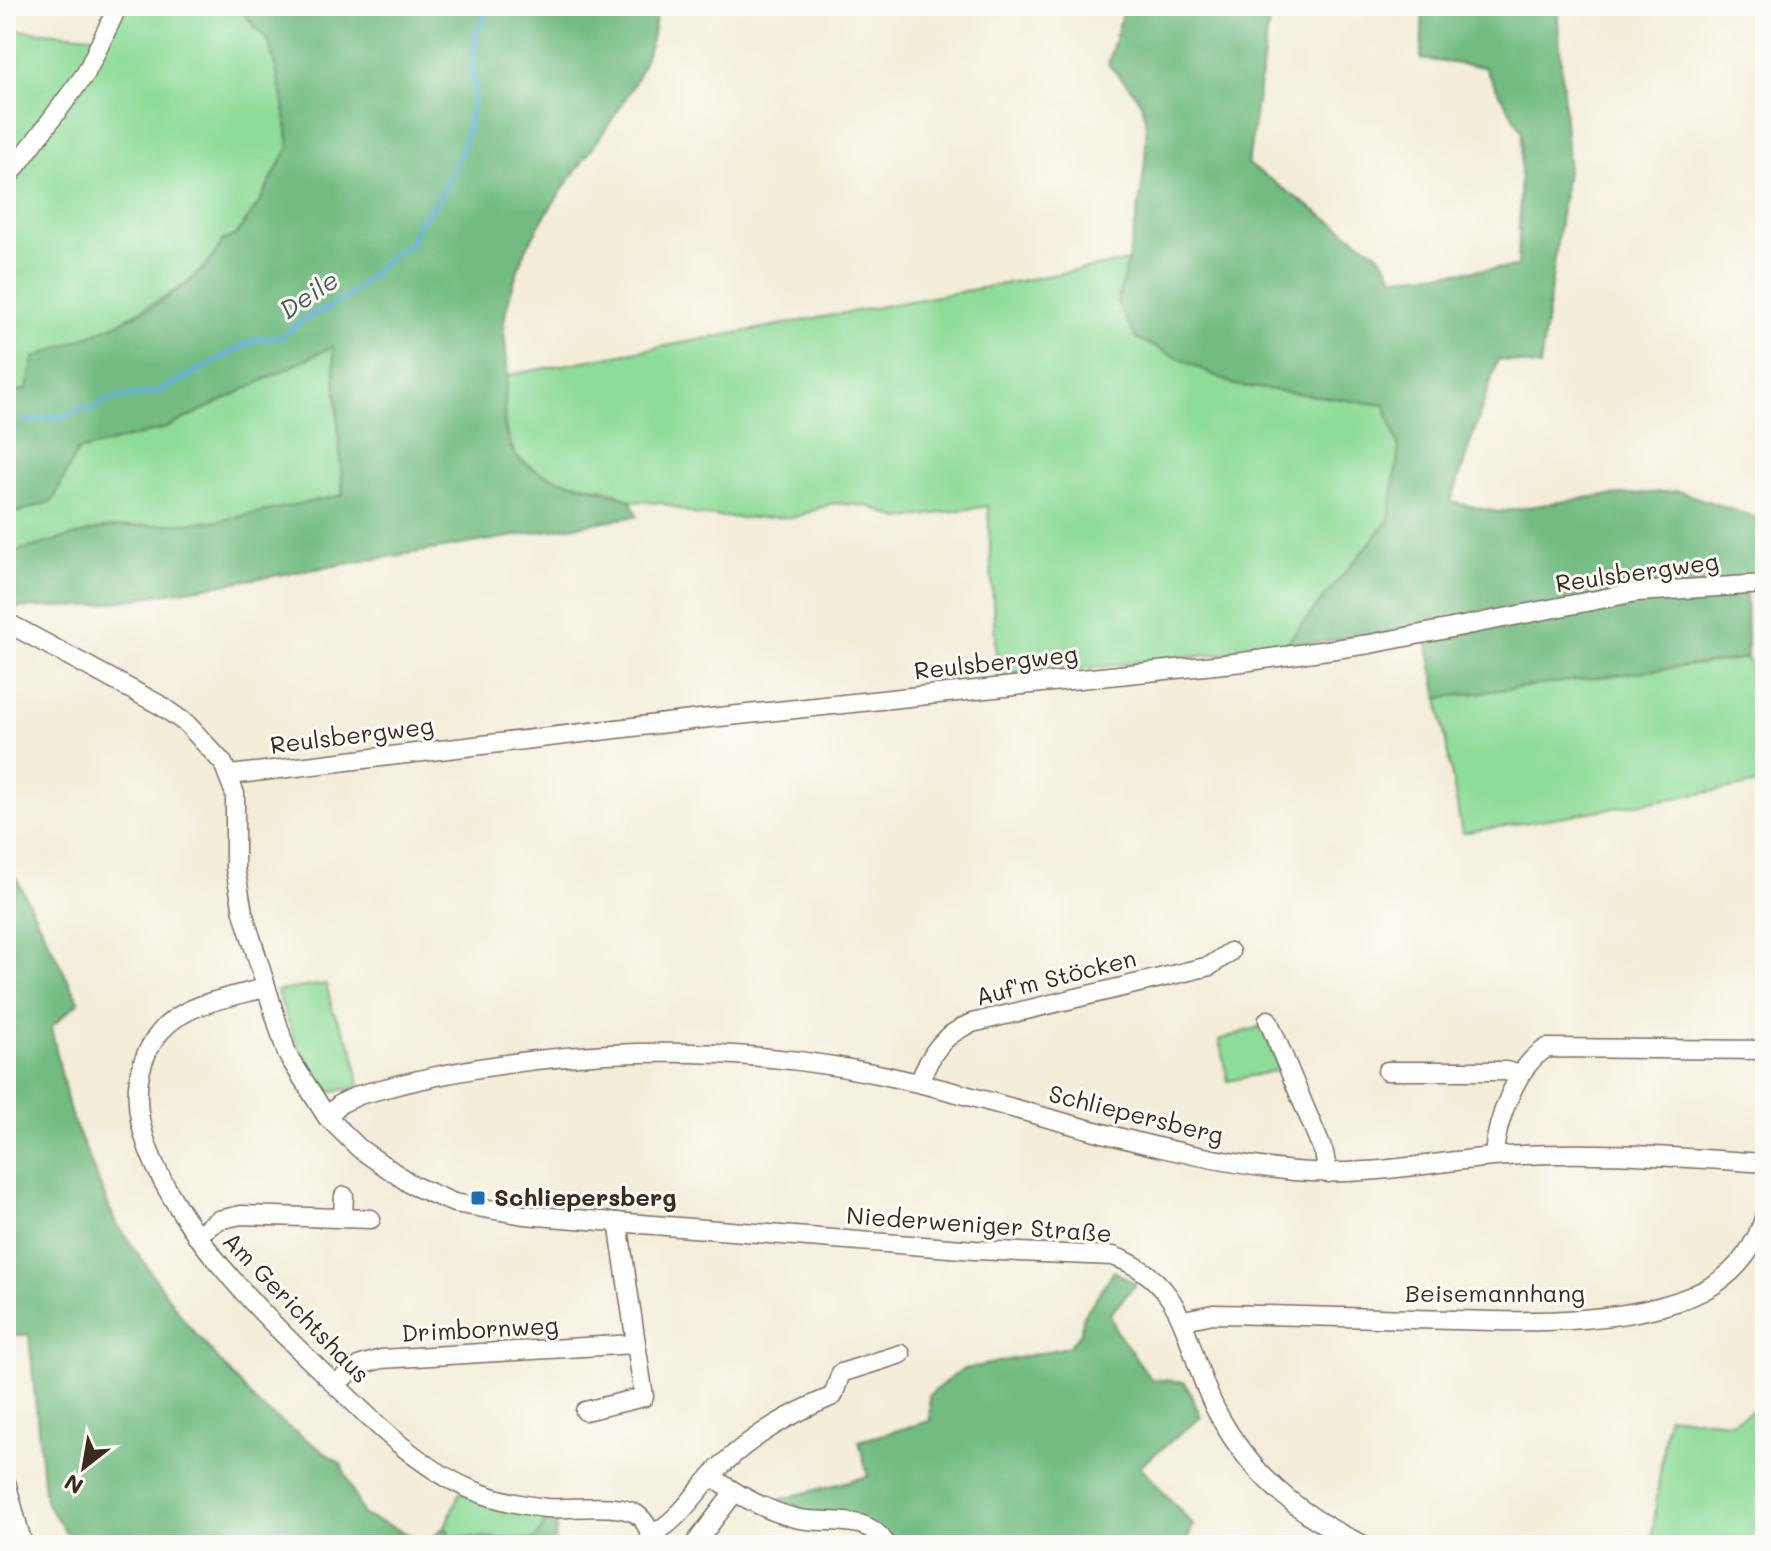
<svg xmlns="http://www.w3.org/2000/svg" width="1771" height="1551" viewBox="0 0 1771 1551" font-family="Mali,sans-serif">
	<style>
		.green { fill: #8edc99; stroke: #64835c; stroke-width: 2 }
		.forest { fill: #72bc81; stroke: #567350; stroke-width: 2 }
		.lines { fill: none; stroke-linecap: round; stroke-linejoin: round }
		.stream { stroke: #63b0dc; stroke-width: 5 }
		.minor-casing { stroke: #7b6e5f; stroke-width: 21 }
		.minor { stroke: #fff; stroke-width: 18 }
		.poi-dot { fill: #1f6fb2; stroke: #fdfcf7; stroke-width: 3 }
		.labels { text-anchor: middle; stroke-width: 6; stroke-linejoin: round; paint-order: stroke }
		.street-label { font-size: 24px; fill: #3b2a1e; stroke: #fdfcf7 }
		.poi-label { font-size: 24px; font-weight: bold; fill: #3b2a1e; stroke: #fdfcf7; text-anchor: start }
		.water-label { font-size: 26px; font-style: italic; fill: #495960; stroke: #fdfcf7 }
	</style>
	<rect width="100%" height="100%" fill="#fdfcf7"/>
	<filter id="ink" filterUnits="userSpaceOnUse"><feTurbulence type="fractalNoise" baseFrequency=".0125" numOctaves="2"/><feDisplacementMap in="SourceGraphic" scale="16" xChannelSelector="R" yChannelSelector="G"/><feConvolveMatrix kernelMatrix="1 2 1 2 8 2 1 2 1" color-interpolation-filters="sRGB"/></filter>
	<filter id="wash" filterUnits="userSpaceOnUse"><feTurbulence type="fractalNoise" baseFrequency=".006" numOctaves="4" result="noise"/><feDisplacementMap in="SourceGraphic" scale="32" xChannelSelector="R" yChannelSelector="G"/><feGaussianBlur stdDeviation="1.8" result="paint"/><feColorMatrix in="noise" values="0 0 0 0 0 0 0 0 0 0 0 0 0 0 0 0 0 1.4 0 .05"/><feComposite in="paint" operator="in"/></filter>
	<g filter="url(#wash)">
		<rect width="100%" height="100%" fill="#f3edd9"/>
		<g class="green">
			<path d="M119,6h118l32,36 14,56 6,49 -30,56 -23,32 -14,7 -5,12 -29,29 -61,35 -100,71 -21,6v-366l98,8z"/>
			<path d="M1128,261l-11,42 118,82 150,20 14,43 -10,72 -106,127 -286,31 -9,-172 -89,13 -30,-13 -36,-3 -37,14 -54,1 -45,-3 -35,-12 -31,-2 -21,-11 -63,-12 -31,-22 -15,-41 7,-40z"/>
			<path d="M333,346l10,149 -124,26 -115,7 -98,26v-38l46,-15 25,-50 89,-23z"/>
			<path d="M1747,658l18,31v94l-303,50 -24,-135z"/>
			<path d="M326,984l7,27 21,40 5,36 -36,6 -12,-11 -34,-91z"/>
			<path d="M1262,1026l17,44 -51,11 -9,-41z"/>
			<path d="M1765,1404v141h-114l16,-129 64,6z"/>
			<path d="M460,1492l84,24 -1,11 -8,13 -84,-4 -6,-10z"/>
		</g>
		<g class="forest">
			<path d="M237,6h416l3,3c-1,87 -105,173 -136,255 -6,17 -14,41 -16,59 -1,18 5,37 3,55 -2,24 -9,62 12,81 33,27 75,24 112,42l6,15 -547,90 -84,2v-54l98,-26 115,-7 124,-26 -10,-149 -167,82 -89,23 -24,50 -47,15v-121l21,-6 7,-31c55,-23 164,-58 188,-117l14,-6 23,-32 30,-57 -6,-48 -14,-56z"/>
			<path d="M1124,6h147l-23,158 133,92 13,21 124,-10 4,-136 -38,-64 -63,-8 2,-53h134l11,157 -28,204 -42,-8 -47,143 47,10 94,-15 86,-6 87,30v60l-482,66 106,-127 10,-72 -14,-43 -150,-20 -99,-47 -19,-35c11,-40 42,-166 23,-201 -7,-14 -22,-26 -32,-38z"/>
			<path d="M1746,589l1,69 -309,40 -11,-57 205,-42z"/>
			<path d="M6,858l73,144 -28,25 19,86 45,108 72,103 72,82 82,58 22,51 64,27 18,-16 6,10 83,4 9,-13 1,-11 13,1 -2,28h-456l-3,-4 -22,4 -29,-44 -16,-166h-23z"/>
			<path d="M1114,1271l22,13 -26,30 6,16 35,49 34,3 16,35 -61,49 53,59 -7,20h-295l-6,-11 -118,-31 101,-27 -9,-35 71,-20 -1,-26 32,-25 107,-23 13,-14 1,-15z"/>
		</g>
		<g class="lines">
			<path class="stream" d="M24,422l40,-6 18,-8 8,2 17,-11 51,-7 99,-53 25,-2c19,-20 42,-25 65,-40 23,-16 36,-42 63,-52l7,-20 20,-22 26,-54 12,-55 -3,-26 5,-34 12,-28"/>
		</g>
	</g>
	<g filter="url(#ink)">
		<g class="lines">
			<defs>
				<g id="minor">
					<path d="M6,180l80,-107 32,-67"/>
					<path d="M6,622l154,83 27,19 36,39 12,31v74l8,44 44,142 40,63 33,32 52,36 42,18 70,12 451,35 138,6c79,28 70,93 104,156 33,62 83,105 147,133"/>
					<path d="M230,775l470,-56 543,-57 127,-18 267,-52 128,-8"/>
					<path d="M265,988c-33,9 -80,15 -104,43 -86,102 90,273 158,338 45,43 93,95 151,120 23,10 51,16 76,19 23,2 71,-6 90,6 11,7 14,18 15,31"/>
					<path d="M1268,1020l56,133 4,20"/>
					<path d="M1387,1071h119l14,4"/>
					<path d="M919,1083c12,-30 23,-48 53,-60l238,-57 20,-14"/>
					<path d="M327,1117l13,-13 19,-9c180,-51 376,-57 559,-12 124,30 247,75 376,88 68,6 132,-8 199,-14 91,-8 181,0 272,6"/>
					<path d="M1494,1156c2,-34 22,-91 53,-108l218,2"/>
					<path d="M343,1216l1,-20"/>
					<path d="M196,1236l22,-16 23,-5 130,4"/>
					<path d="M1184,1320l29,-6c68,1 135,3 202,5 86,2 225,12 300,-35 25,-16 41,-40 50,-68"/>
					<path d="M334,1384l27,-19 20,-6 254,-15"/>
					<path d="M585,1411l59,-14 -26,-175"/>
					<path d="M711,1476c26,19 53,34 84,42 30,8 73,-7 91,27"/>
					<path d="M6,1482l17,63"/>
					<path d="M650,1535c30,-13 48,-48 72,-70 34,-32 68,-51 111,-69l8,-23 60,-19"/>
					<path d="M694,1545l40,-52"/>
				</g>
			</defs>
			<use href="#minor" class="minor-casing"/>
			<use href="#minor" class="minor"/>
		</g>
	</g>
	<rect class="poi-dot" x="470" y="1190" width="16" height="16" rx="4"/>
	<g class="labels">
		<g class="street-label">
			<text transform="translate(1637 573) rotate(-8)" y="8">Reulsbergweg</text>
			<text transform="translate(996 663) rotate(-6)" y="8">Reulsbergweg</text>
			<text transform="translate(352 736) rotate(-7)" y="8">Reulsbergweg</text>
			<text transform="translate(1056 978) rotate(-14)" y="8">Auf'm Stöcken</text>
			<text transform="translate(1136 1115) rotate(14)" y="8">Schliepersberg</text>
			<text transform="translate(979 1225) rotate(4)" y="8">Niederweniger Straße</text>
			<text x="1495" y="1302">Beisemannhang</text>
			<text transform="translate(296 1308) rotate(46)" y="8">Am Gerichtshaus</text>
			<text transform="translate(480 1330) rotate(-3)" y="8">Drimbornweg</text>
		</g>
		<g class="poi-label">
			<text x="494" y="1206">Schliepersberg</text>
		</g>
		<g class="water-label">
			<text transform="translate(309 295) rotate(-34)" y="9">Deile</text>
		</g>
	</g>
	<rect width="1771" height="1551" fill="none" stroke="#fdfcf7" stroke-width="32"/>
	<g transform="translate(84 1467) rotate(211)" stroke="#fdfcf7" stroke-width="6" paint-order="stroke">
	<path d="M0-6L14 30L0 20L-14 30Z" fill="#3b2a1e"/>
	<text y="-12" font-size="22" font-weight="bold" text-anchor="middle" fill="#3b2a1e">N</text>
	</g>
</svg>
